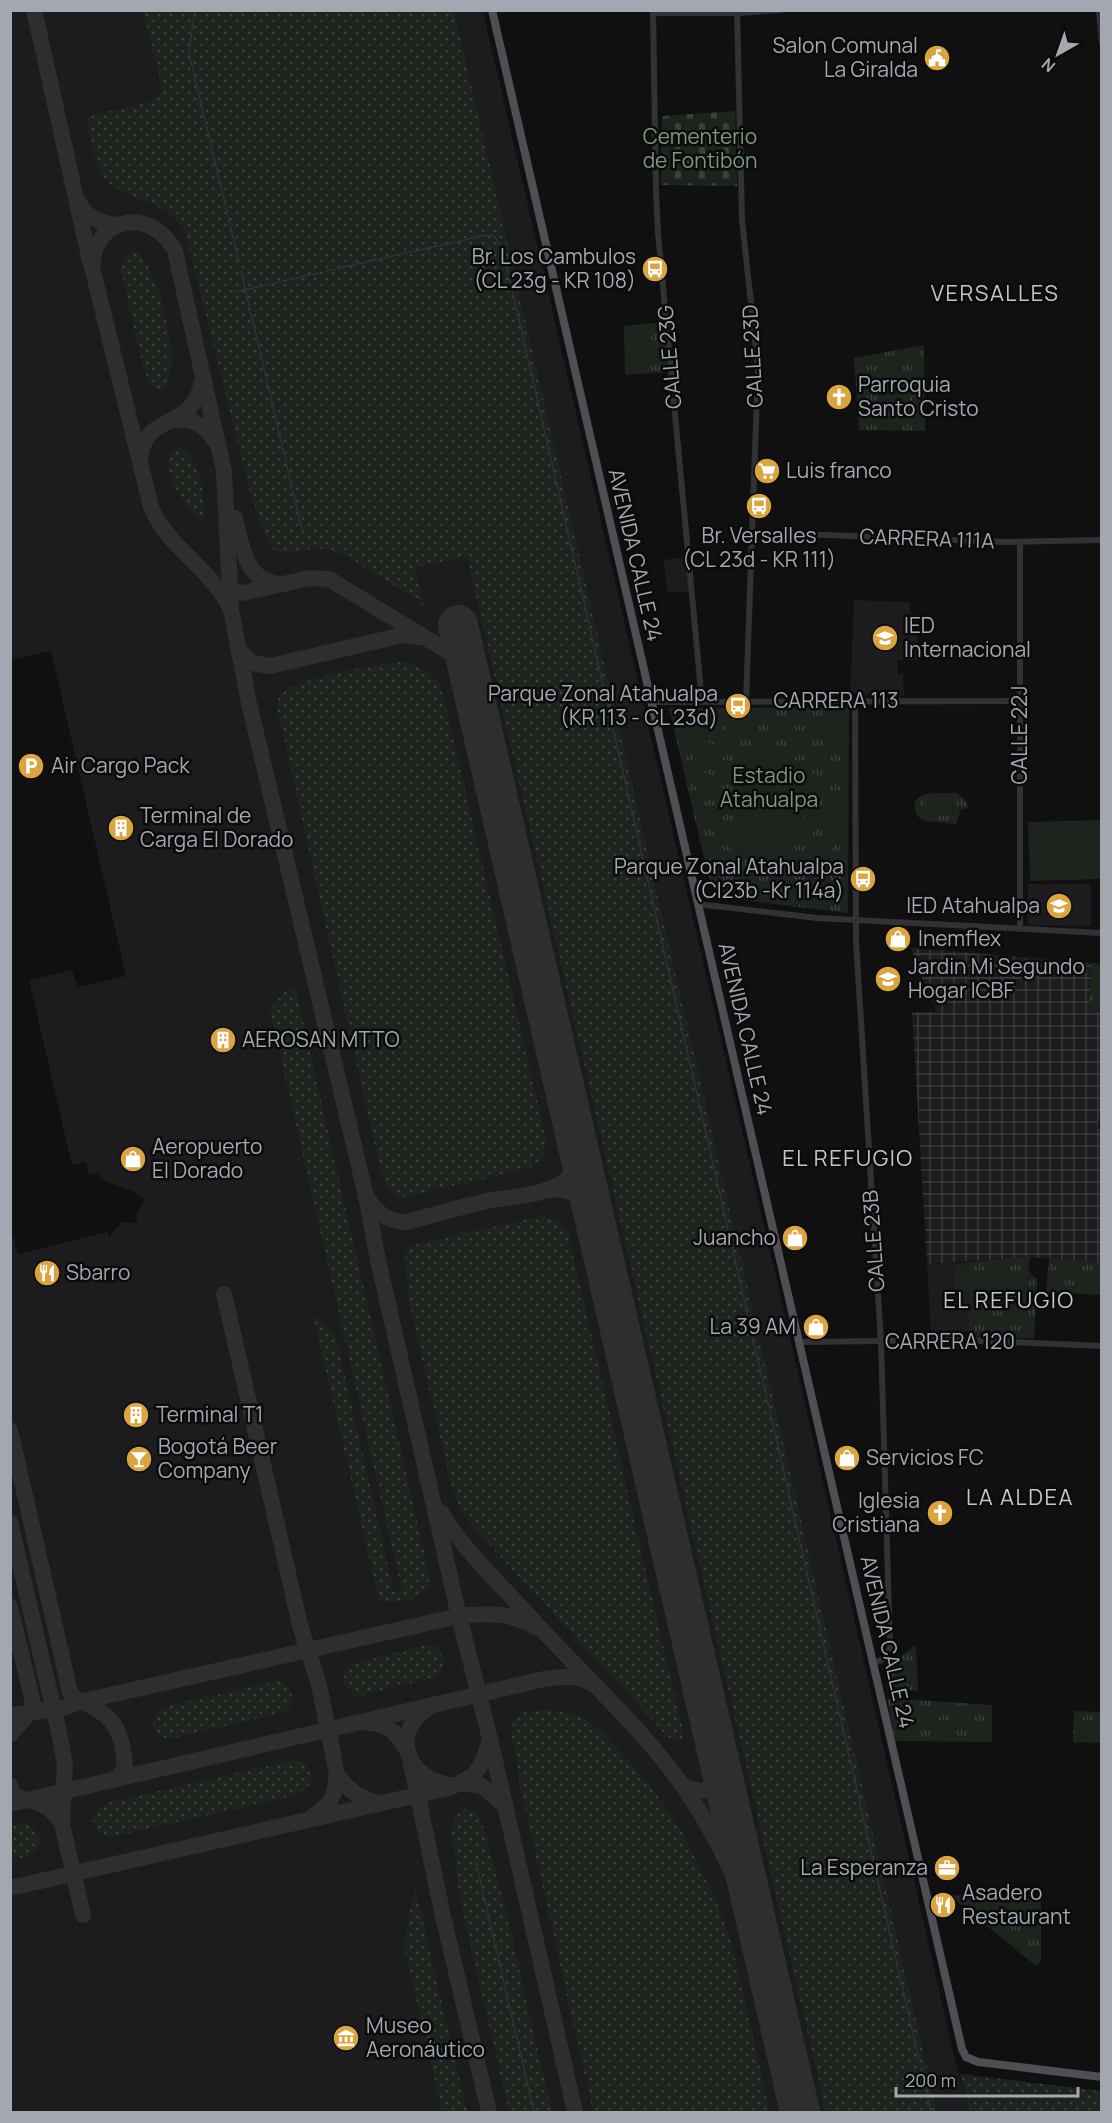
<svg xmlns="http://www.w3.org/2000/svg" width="1112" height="2123" viewBox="0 0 1112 2123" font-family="Manrope,sans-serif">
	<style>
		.built { fill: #1c1c1e }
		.industrial { fill: url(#industrial-grid) }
		.grass { fill: url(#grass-dots) }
		.cemetery { fill: url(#cemetery-stones) }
		.park { fill: url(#park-tufts) }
		.pitch { fill: #1d231d }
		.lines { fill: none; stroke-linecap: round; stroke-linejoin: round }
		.stream { stroke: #2b3238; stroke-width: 1.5 }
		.taxiway { stroke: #2e2e30; stroke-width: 16 }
		.runway { stroke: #2e2e30; stroke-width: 40 }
		.minor { stroke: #313235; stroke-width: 6 }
		.major { stroke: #4e4f54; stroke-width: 8 }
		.labels { text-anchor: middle; stroke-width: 5; stroke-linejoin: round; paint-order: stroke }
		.poi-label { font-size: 21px; fill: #a3a7b0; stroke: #0b0b0c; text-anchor: start }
		.park-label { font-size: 21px; fill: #7b997d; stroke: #0b0b0c }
		.street-label { font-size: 21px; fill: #a3a7b0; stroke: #0b0b0c }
		.neighbourhood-label { font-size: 22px; letter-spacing: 1.5px; fill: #c3c6cd; stroke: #0b0b0c }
	</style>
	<defs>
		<pattern id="industrial-grid" width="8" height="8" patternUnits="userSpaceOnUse" patternTransform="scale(1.5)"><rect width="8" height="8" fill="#1c1c1e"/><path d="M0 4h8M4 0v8" fill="none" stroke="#3a3a3c"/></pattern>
		<pattern id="grass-dots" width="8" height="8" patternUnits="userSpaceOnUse" patternTransform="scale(1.5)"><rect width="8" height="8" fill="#1d231d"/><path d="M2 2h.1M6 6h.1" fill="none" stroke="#3b403b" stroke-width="1.8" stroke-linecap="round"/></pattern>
		<pattern id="cemetery-stones" width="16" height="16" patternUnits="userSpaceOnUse" patternTransform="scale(1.5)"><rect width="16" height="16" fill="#1d231d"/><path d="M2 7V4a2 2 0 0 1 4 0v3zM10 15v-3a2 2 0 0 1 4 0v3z" fill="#3b403b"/></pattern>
		<pattern id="park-tufts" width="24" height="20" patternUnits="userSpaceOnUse" patternTransform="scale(1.5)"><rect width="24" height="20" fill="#1d231d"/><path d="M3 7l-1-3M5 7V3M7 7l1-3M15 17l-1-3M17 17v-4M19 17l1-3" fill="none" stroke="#3b403b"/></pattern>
	</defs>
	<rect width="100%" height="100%" fill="#101011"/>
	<g class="built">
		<path d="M11,11h472l302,1305 170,744 15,52h-959l-1,-874 4,-1 4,17 89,-22 2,5 13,-15 12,1 3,-2v-8l8,-14 -14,-8 -29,-11 -5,-7 -8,2 -3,-13 -14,3 -43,-185 43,-10 6,17 48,-11 -75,-325 -40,9z"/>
		<path d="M686,557l4,34 -22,2 -5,-33z"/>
		<path d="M854,600l56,2v10l8,4 -1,44h-19v14h5l1,22 -54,-2z"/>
		<path d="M1028,884h63v42l-63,-1z"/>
		<path d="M969,1262v70l-38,1 -4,-69z"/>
	</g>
	<path class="industrial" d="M911,948l181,15 -3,48 13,1v69l-4,48 4,1 -1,133 -70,-6 -104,7 -15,-252h24l-3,-13 -13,-25z"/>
	<g class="grass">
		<path d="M143,11h311l483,2101h-111l-359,-1556 -52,12 9,40 -4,-1 -3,-8 -72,-43c-10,-5 -21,-8 -33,-7 -17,1 -33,11 -44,-6l-17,-47 -66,-265c-8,-12 -18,-21 -32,-27 -22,-9 -45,-12 -55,-38 -6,-15 -8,-34 -11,-50 13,-3 62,-11 70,-19 4,-4 4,-9 4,-14z"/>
		<path d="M134,250c25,13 48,116 31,138l-10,1 -5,-6 -7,-15 -22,-98 5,-16z"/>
		<path d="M178,448c25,5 26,57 27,78 -14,-14 -56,-61 -27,-78z"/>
		<path d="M401,662c15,1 33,11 40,24l106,457 -6,16 -11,9 -129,30c-16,-4 -19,-25 -23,-39l-101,-452c0,-6 1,-10 5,-13 16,-17 94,-29 119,-32z"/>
		<path d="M295,987l133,582c1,7 3,14 -2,20 -9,12 -34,16 -47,11l-66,-285 13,9 10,13 58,255 8,-1 -132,-581 14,-19z"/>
		<path d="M543,1216l15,5 10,12 115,499 -1,6 -3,3 -6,-1 -6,-4 -195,-210 -12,-17 -9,-25 -43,-186 -3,-44 4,-6 8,-4z"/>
		<path d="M426,1645c14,1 21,12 16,26l-8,7 -72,17c-17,-1 -24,-17 -14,-30z"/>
		<path d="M280,1680c12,7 17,20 6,32l-119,27c-17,-5 -19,-25 -3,-32z"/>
		<path d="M545,1709l33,6 26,18 49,56 32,48 29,58 17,46 39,171h-177l-72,-322 -9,-54 1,-15 7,-8z"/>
		<path d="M289,1761c14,0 20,4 23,18l-4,9 -15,8 -183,41c-22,-5 -22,-24 -3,-34z"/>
		<path d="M462,1809c10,0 16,4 20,13l20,73 50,217h-43l-50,-218 -7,-62 3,-18z"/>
		<path d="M26,1823c12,7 20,24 4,32 -5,3 -13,4 -19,5v-34z"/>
		<path d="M415,1887l52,225h-25l-37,-161 1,-19z"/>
		<path d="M960,2074l141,17v21h-131z"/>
	</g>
	<path class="cemetery" d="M735,111l2,75 -76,-1 1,-69z"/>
	<g class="park">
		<path d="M663,322l4,50 -42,3 -1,-49z"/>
		<path d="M924,345l1,86 -66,-1 -5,-72z"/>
		<path d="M849,707l-1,206 -114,-14 -14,-8 -11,-12 -40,-171z"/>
		<path d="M957,793l8,7 4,8 -8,1 -5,15 -31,-3 -8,-5c-11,-29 22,-22 40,-23z"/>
		<path d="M1092,963l9,1v48l-12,-1z"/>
		<path d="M1031,1257c-4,10 -4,16 6,21l-3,60h-65v-76z"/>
		<path d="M1049,1258l52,5v32l-55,-3z"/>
		<path d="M916,1645l2,46 -31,-2 -1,-22z"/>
		<path d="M887,1698l105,7v37l-97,-1z"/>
		<path d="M1074,1711l27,1v31l-28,-1z"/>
		<path d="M949,1895l92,4v62l-5,5z"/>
	</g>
	<g class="pitch">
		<path d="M653,340l6,13 -24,11 -6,-13z"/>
		<path d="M893,371l7,11 -21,13 -7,-11z"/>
		<path d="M903,387l7,12 -21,13 -8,-13z"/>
		<path d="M732,710l12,5 -9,24 -12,-5z"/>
		<path d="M711,712l15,6 -10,25 -15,-6z"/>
		<path d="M691,714l13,5 -9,25 -13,-5z"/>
		<path d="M826,714l18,17 1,6 -3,3 -7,1 -16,-16v-8z"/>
		<path d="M701,740l14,5 -10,26 -14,-5z"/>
		<path d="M760,754l59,22 -34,92 -58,-21z"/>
		<path d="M702,772l14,5 -9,25 -14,-5z"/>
		<path d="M952,797l1,18 -27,1 -1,-18z"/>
		<path d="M831,810l16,6 -9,25 -16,-6z"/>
		<path d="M1101,820v59l-71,2 -2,-59z"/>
		<path d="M821,842l12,4 -8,20 -12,-5z"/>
		<path d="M953,1265h14l1,27h-14z"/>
		<path d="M999,1268l13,12 -20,23 -13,-11z"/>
	</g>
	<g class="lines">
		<g class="stream">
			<path d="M195,10l-6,42 2,10 48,200"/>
			<path d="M241,271l62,263"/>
			<path d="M326,271l160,-36 8,1 8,10 417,1814"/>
			<path d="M235,292l83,-19"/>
			<path d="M476,1862l58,250"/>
			<path d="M921,2068l10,44"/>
		</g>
		<g class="taxiway">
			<path d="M34,10l56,251"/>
			<path d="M79,202c7,17 24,22 41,23"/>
			<path d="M173,420c20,-2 31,5 42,21"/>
			<path d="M140,459c6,-50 53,-26 62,-78"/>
			<path d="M235,518c7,27 10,64 45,66"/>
			<path d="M221,589l21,4 68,-15 19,1 128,78 9,10 5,12"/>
			<path d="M231,610c-18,-40 -63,-62 -80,-103l-59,-240c2,-51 59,-61 83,-16l49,220 7,139 18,93 117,493 12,64 81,356 31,123 85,373"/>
			<path d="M239,650l13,13 18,3 133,-31 17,2"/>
			<path d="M549,1190c20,-3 35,6 44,23"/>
			<path d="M368,1199c9,15 22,23 39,23 25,-7 50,-14 76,-20 25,-6 58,-5 80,-20 13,-9 14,-21 15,-36"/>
			<path d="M224,1294l76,331 19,60 18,89 -2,16 -5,12 -20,17"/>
			<path d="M10,1430l60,262c5,8 11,9 19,13 28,13 34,32 36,62l-8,12"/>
			<path d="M441,1512c21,37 63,76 92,108 50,55 107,106 150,166 32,46 54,95 75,146"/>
			<path d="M10,1522l50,215 5,28 -3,59 21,91"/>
			<path d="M10,1606l23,97 -3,9 -20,23"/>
			<path d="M428,1708c-39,25 -20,72 22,77"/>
			<path d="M10,1716l56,-9 13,-5 380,-86c26,-3 53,-4 76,11"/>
			<path d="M368,1723c19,0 31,11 39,28"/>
			<path d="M410,1758l33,158 46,196"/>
			<path d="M337,1774c11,17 22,23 41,29"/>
			<path d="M461,1783l21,3 23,20"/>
			<path d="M10,1785c4,19 18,12 31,19 9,4 16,12 21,20l-1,-7"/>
			<path d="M682,1785c30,15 34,-1 36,-27"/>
			<path d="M10,1804l534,-125c18,-3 35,-4 50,6"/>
			<path d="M10,1888l438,-100c28,-10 33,-18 41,-46"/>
		</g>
		<path class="runway" d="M458,625l342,1487"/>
		<g class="minor">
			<path d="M653,10l3,181 2,42 44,469"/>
			<path d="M737,10l5,210 16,148 -12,334"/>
			<path d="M1099,10l3,33"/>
			<path d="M653,13h84l44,-3"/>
			<path d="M752,532l255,10 95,-2"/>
			<path d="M1020,542v387"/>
			<path d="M855,701l1,240 25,401 9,305 -3,10 -14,7"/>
			<path d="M652,702l368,-1"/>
			<path d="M697,904l120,14 285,15"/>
			<path d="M799,1342l162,-2 141,6"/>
		</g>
		<path class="major" d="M492,10l470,2039 4,8 12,5 124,15"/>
	</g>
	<defs>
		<symbol id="civic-disc" viewBox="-11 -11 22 22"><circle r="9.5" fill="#dba43e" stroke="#0b0b0c"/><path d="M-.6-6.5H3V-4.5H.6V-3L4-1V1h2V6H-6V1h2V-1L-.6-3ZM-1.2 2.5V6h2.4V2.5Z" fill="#fff"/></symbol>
		<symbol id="bus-disc" viewBox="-11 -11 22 22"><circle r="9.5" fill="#dba43e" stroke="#0b0b0c"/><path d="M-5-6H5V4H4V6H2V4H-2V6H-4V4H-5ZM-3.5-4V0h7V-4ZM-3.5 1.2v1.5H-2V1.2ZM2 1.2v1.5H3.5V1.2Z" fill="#fff"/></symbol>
		<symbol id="church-disc" viewBox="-11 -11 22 22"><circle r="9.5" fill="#dba43e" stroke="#0b0b0c"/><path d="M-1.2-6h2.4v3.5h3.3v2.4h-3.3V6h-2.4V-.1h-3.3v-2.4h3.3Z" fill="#fff"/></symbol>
		<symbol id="supermarket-disc" viewBox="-11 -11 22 22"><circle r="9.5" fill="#dba43e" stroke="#0b0b0c"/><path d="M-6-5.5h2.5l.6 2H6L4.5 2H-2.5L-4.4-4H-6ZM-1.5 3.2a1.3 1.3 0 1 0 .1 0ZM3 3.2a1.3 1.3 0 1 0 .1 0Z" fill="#fff"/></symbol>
		<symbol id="school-disc" viewBox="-11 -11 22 22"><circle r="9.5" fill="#dba43e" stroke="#0b0b0c"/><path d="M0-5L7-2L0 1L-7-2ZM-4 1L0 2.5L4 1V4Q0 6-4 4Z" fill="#fff"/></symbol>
		<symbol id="parking-disc" viewBox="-11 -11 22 22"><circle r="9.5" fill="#dba43e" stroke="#0b0b0c"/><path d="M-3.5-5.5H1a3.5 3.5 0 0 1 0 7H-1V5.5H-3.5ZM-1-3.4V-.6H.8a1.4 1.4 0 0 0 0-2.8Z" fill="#fff"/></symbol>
		<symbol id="building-disc" viewBox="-11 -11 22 22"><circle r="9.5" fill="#dba43e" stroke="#0b0b0c"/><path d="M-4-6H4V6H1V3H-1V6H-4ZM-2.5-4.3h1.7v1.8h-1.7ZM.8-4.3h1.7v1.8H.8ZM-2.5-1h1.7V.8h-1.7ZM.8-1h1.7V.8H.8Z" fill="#fff"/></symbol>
		<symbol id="shop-disc" viewBox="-11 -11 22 22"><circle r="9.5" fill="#dba43e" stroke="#0b0b0c"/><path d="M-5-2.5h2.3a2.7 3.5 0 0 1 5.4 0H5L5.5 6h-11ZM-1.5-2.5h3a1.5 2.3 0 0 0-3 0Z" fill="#fff"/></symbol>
		<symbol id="restaurant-disc" viewBox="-11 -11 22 22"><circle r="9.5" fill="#dba43e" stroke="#0b0b0c"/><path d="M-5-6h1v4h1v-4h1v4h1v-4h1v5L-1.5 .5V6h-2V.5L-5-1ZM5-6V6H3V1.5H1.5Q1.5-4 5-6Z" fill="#fff"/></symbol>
		<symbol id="bar-disc" viewBox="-11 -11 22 22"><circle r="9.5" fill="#dba43e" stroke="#0b0b0c"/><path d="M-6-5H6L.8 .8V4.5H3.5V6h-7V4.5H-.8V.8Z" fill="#fff"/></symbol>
		<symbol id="office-disc" viewBox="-11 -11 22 22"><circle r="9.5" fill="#dba43e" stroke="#0b0b0c"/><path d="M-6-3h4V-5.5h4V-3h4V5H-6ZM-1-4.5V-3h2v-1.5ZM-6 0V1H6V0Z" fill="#fff"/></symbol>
		<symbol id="museum-disc" viewBox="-11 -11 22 22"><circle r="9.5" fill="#dba43e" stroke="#0b0b0c"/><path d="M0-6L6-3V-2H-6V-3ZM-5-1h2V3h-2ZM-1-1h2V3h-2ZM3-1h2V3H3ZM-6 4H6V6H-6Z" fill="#fff"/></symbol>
	</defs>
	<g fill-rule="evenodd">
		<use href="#civic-disc" x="922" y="43" width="30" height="30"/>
		<use href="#bus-disc" x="640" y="254" width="30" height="30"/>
		<use href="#church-disc" x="824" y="382" width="30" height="30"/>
		<use href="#supermarket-disc" x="752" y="456" width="30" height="30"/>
		<use href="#bus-disc" x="744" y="491" width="30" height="30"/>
		<use href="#school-disc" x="870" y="623" width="30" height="30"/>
		<use href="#bus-disc" x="723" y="691" width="30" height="30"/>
		<use href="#parking-disc" x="16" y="751" width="30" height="30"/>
		<use href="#building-disc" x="106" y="813" width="30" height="30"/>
		<use href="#bus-disc" x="848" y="864" width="30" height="30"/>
		<use href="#school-disc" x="1044" y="891" width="30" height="30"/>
		<use href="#shop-disc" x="883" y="924" width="30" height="30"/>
		<use href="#school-disc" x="873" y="964" width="30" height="30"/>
		<use href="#building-disc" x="208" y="1025" width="30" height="30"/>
		<use href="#shop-disc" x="118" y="1144" width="30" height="30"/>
		<use href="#shop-disc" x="780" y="1223" width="30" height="30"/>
		<use href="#restaurant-disc" x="32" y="1258" width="30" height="30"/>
		<use href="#shop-disc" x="801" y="1312" width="30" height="30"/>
		<use href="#building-disc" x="121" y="1400" width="30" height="30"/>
		<use href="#shop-disc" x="832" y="1443" width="30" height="30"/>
		<use href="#bar-disc" x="124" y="1444" width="30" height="30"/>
		<use href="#church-disc" x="925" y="1498" width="30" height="30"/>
		<use href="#office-disc" x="932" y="1853" width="30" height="30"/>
		<use href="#restaurant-disc" x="928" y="1890" width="30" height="30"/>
		<use href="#museum-disc" x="331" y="2023" width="30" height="30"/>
	</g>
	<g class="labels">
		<g class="poi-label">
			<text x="918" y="53" text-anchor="end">Salon Comunal<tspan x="918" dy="24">La Giralda</tspan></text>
			<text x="636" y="264" text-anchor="end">Br. Los Cambulos<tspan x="636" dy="24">(CL 23g - KR 108)</tspan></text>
			<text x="858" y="392">Parroquia<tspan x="858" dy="24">Santo Cristo</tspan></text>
			<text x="786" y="478">Luis franco</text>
			<text x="759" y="543" text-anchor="middle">Br. Versalles<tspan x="759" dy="24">(CL 23d - KR 111)</tspan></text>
			<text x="904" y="633">IED<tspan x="904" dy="24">Internacional</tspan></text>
			<text x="718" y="701" text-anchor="end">Parque Zonal Atahualpa<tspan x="718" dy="24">(KR 113 - CL 23d)</tspan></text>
			<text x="51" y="773">Air Cargo Pack</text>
			<text x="140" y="823">Terminal de<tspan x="140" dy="24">Carga El Dorado</tspan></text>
			<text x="844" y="874" text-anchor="end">Parque Zonal Atahualpa<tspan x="844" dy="24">(Cl23b -Kr 114a)</tspan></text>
			<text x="1040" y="913" text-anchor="end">IED Atahualpa</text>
			<text x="918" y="946">Inemflex</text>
			<text x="908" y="974">Jardin Mi Segundo<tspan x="908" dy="24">Hogar ICBF</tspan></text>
			<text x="242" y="1047">AEROSAN MTTO</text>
			<text x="152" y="1154">Aeropuerto<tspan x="152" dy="24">El Dorado</tspan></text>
			<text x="776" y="1245" text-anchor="end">Juancho</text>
			<text x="66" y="1280">Sbarro</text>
			<text x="796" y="1334" text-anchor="end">La 39 AM</text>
			<text x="156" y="1422">Terminal T1</text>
			<text x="158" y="1454">Bogotá Beer<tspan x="158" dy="24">Company</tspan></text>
			<text x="866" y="1465">Servicios FC</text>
			<text x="920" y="1508" text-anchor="end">Iglesia<tspan x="920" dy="24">Cristiana</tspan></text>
			<text x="928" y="1875" text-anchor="end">La Esperanza</text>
			<text x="962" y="1900">Asadero<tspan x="962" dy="24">Restaurant</tspan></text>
			<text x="366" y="2033">Museo<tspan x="366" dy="24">Aeronáutico</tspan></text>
		</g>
		<g class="park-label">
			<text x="700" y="144">Cementerio<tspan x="700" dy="24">de Fontibón</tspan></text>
			<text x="769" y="783">Estadio<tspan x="769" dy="24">Atahualpa</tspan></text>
		</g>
		<g class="street-label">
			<text transform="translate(753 356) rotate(-93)" y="7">CALLE 23D</text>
			<text transform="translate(670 357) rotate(-95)" y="7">CALLE 23G</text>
			<text transform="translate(927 539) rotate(2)" y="7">CARRERA 111A</text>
			<text transform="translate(635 555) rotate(77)" y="7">AVENIDA CALLE 24</text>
			<text x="836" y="708">CARRERA 113</text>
			<text transform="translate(1020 735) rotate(-90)" y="7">CALLE 22J</text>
			<text transform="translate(745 1029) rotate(77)" y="7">AVENIDA CALLE 24</text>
			<text transform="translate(874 1241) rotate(-94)" y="7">CALLE 23B</text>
			<text x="950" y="1349">CARRERA 120</text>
			<text transform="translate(887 1642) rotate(77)" y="7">AVENIDA CALLE 24</text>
		</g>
		<g class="neighbourhood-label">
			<text x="995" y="301">VERSALLES</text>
			<text x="848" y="1166">EL REFUGIO</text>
			<text x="1009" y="1308">EL REFUGIO</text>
			<text x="1020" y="1505">LA ALDEA</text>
		</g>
	</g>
	<rect width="1112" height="2123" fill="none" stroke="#a3a7b0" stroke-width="24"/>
	<g transform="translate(1058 54) rotate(220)" stroke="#0b0b0c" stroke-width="4.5" paint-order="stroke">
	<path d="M0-4.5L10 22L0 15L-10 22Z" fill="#a3a7b0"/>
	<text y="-9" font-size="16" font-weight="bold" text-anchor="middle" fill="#a3a7b0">N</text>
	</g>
	<path d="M896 2087v9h182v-9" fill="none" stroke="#a3a7b0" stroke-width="3"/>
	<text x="905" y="2087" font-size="18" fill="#a3a7b0" stroke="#0b0b0c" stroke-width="4.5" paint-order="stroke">200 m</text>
</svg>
